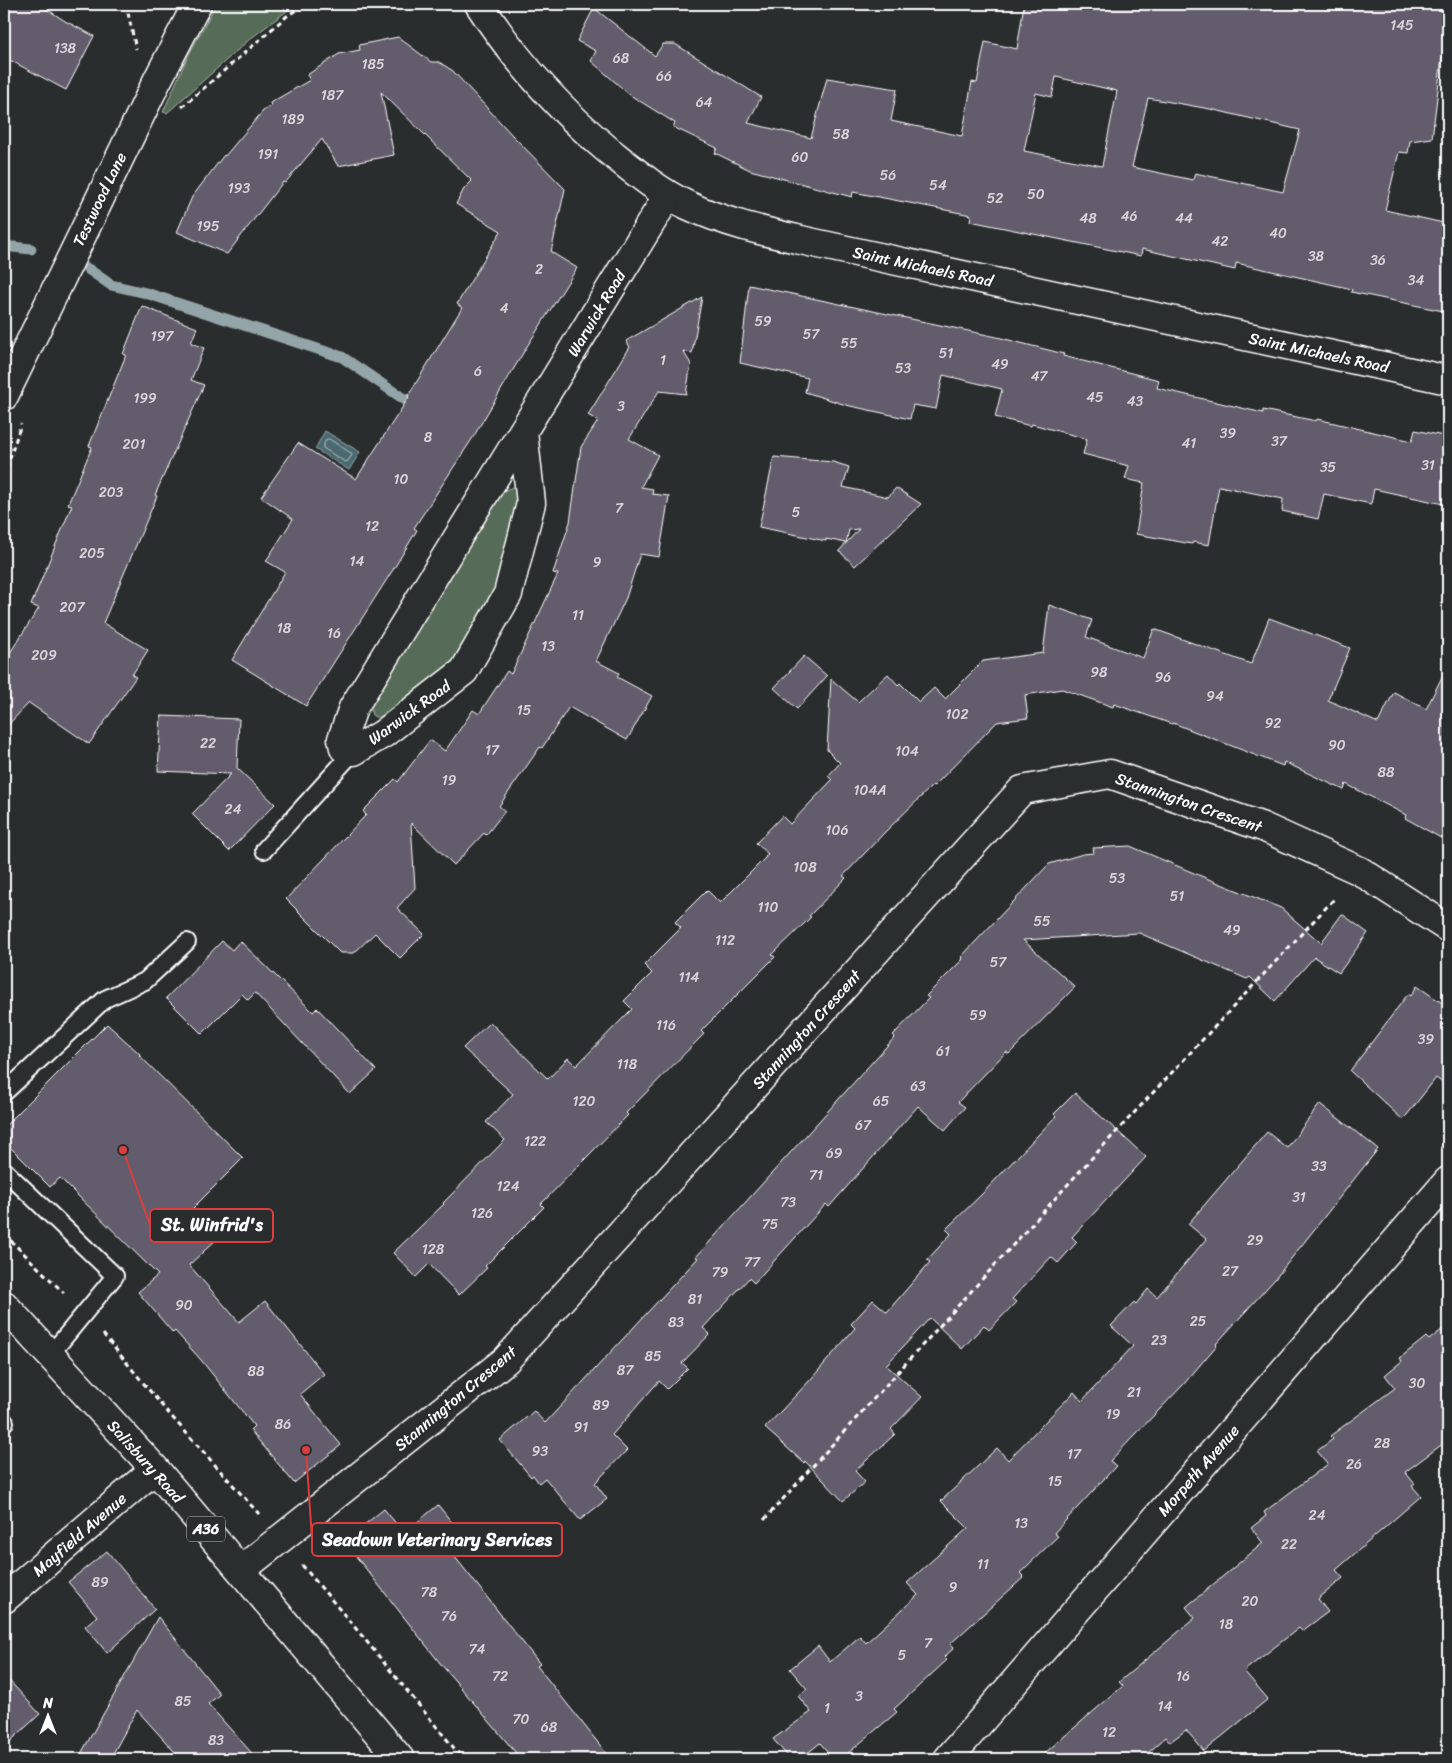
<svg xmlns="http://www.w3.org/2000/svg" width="1452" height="1763" viewBox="0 0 1452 1763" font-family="Sriracha,sans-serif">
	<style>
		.green { fill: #576c58; stroke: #abb6ac }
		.water { fill: #4c6970; stroke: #94a5a9 }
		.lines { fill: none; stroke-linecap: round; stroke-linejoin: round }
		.shore { stroke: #b7c3c6; stroke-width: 1 }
		.stream { stroke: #94a5a9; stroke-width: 11 }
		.building { fill: #635c6d; stroke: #fff; fill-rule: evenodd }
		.lane-casing { stroke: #fff; stroke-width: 20 }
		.street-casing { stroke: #fff; stroke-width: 31 }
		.primary-casing { stroke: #fff; stroke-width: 31 }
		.path { stroke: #fff; stroke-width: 3; stroke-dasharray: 5 4; stroke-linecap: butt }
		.lane { stroke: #2a2d2e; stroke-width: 16 }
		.street { stroke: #2a2d2e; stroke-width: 28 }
		.primary { stroke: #2a2d2e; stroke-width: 28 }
		.labels { text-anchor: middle; stroke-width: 5; stroke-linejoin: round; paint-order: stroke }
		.number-label { font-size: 14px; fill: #d8d6da }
		.shield { fill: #2a2d2e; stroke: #bfc0c0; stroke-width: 1 }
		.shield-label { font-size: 15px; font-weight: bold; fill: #fff }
		.street-label { font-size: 16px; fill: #fff; stroke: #2a2d2e }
		.leader { fill: none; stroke: #da3e3e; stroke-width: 2 }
		.callout-dot { fill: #da3e3e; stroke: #2a2d2e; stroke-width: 2 }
		.callout { fill: #2a2d2e; stroke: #da3e3e; stroke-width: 2 }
		.callout-label { font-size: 18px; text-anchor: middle; font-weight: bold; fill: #fff }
	</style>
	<rect width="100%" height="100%" fill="#2a2d2e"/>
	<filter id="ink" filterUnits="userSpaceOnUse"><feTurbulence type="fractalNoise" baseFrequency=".02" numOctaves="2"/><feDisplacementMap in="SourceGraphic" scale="10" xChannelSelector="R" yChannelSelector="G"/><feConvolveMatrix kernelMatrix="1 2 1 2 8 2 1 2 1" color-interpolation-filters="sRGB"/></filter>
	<g filter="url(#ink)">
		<g class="green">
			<path d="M216,4h80l-46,35 -83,74 -4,-1 25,-56z"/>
			<path d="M513,487l6,4 -10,69 -45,96 -85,63 -7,-4 -2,-8 133,-216z"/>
		</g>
		<path class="water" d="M325,431l35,21 -11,18 -34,-21z"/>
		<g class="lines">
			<path class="shore" d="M329,439l22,14 1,2 -4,6 -3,1 -22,-14v-2l3,-6z"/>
			<g class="stream">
				<path d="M4,246l27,3"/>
				<path d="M88,269l23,16 35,8 196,64 62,42 17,1"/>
			</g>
		</g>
		<g class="building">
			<path d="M4,4h35l26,17 29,15 -28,54 -62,-33z"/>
			<path d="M1024,4h424v54l-6,-1 -10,81 -22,3 -2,12 -9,-1 -14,58 63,14v88l-97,-20 1,-3 -116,-26 -1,7 -93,-21 -1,7 -171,-35 1,-6 -118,-23 -1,5 -102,-27 -35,-17 2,-5 -44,-21 2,-4 -45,-28 -39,-34 5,-10 -19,-10 17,-33 61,48 8,-12h12l86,53 -13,26 63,15 16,-60 70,11 -6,32 71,15 10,-54 5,1 8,-41 32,7zM1056,77l61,14 -15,75 -78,-15 12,-58 16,4zM1148,98l62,11 90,21 -17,62 -88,-19 -2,7 -61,-13z"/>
			<path d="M398,37l33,25h8l14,9 60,65 52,53 -14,63 26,16 -51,80 -54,91 -58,89 3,2 -21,35 -90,141 -74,-46 53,-88 -19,-11 27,-42 -32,-22 37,-54 58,36 53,-82 -1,-1 54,-88 -5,-4 44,-73 -45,-27 8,-15 8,-8 -91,-89 13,63 -56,11 -16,-27 -37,44 -2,-1 -56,72 -50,-22 15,-35 32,-42 1,1 38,-45 8,-5 -1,-3 40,-23 -3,-5 32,-21 21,-4 -1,-5z"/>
			<path d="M749,285l248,52 67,17 -1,2 96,24 -2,8 106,25v-3l53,11 1,-2 95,22 3,-11 33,7v68l-74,-16 -3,15 -47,-10 -6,25 -36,-8 1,-12 -64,-13 -10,59 -16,-3 -1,2 -56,-10 8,-51 -19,-4 4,-13 -46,-12 4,-15 -55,-15 -1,2 -36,-9 7,-28 -59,-14 -7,34 -23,-4 -3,14 -64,-14 -41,-13 3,-14 -68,-15z"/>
			<path d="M702,297l-10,56 -9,-2 8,13 -5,30 -27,-3 -30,48 29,16 -17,32 12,2 -1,5 17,2 -10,61 -19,-3 -14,44 -30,63 23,12 -2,4 35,19 -25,44 -58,-33 -27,41 -2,-1 -41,59 6,5 -19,24 -2,-2 -30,32 -43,-42 4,65 -18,20 27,26 -24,24 -25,-25 -21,20h-14l-54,-54 80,-84 -3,-4 32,-32 3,3 32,-42 15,11 28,-41 6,4 28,-43 4,3 47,-100 -5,-1 17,-51 11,-75 17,-26 -10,-6 42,-68 -4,-6z"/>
			<path d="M142,306l55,22 -6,15 13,5 -13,32 13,5 -49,110 2,1 -54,127 45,27 -16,25 4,2 -47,67 -60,-41 -25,26v-67l35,-54 -8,-3 41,-100 -4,-1 24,-57 -3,-1 37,-91 -3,-1z"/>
			<path d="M774,457l59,5 16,5 -6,20 45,10 8,-9 25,16 -66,62 -16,-15 20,-22 -10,1 -3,13 -20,-4v2l-67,-14z"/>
			<path d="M1049,605l43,15 -6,17 57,21 11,-29 97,35 18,-46 81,30 -22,52 50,23 16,-31 32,17 22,-44v177l-43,-24 1,-3 -60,-31 -2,6 -60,-28 -1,4 -110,-43 -1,1 -58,-20 -1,3 -51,-18 -37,6 3,23 -31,4 -63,64 -1,-1 -48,47 -42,44 3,2 -37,38 2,1 -39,38 3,2 -74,74 3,3 -78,79 2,2 -87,89 3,3 -59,59 2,2 -28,27 -30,-31 -13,13 -23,-24 51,-49 -1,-1 62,-63 -19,-18 27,-28 -50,-46 27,-26 58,57 20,-21 8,8 56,-57 -8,-8 28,-28 -8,-8 37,-37 -6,-6 32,-32 13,13 46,-46 -1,-1 3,-2 -12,-11 26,-27 8,8 42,-44 -4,-4 12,-13 -13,-13 4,-71 27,23 30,-28 10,11 2,-2 19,19 15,-14 11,11 38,-38 60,-8z"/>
			<path d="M804,656l23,20 -30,33 -23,-21z"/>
			<path d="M161,716l78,3 -2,49 38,36 -46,47 -37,-37 39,-40 -73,-3z"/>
			<path d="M1130,846l71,30 80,32 40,35 21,-29 26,19 -29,40 -25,-16 -39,44 -25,-24 -3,2 -108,-46 -116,7 52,47 -66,67 -3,-2 -48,50 7,5 -20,23 -27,-24 -89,101 -3,-3 -72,79 -5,-5 -46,50 7,6 -28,29 6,5 -21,21 -8,-8 -47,54 15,15 -32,33 12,16 -27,21 -35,-42 -6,5 -6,-8 -2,2 -31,-37 34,-29 11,12 153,-165 -2,-1 199,-220 -2,-2 36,-37 -3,-2 37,-37 -2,-2 88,-93 34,-10 11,-1 -1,-5z"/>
			<path d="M222,941l10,9 8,-9 73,71 4,-4 59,62 -26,24 -95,-101 -7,7 -6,-6 -40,40 -36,-36z"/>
			<path d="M1417,986l31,21v80l-12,-9 -33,42 -53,-49 58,-77 3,2z"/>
			<path d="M107,1024l33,30 -1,1 104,103 -50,50 26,29 -30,28 50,57 26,-21 59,73 -24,20 41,51 -47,38 -44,-53 4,-4 -53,-66 -26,-29 -2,2 -35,-41 20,-17 -98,-97 -10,9 -46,-46v-14z"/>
			<path d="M1075,1093l71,64 -74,80 5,5 -19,21 -7,-6 -39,42 4,3 -27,28 -5,-5 -22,24 -32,-31 -44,47 36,32 -31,32 4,5 -40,37 10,11 -22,19 -38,-40 -1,2 -39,-35 47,-50 43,-50 -4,-4 22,-24 14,12 43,-50 -3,-2 24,-26 -5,-5 36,-35 74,-78 -2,-2z"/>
			<path d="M1320,1104l58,45 -103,130 -59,65 1,1 -34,40 -73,76 6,5 -62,67 4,3 -38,37 4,4 -74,67 4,4 -10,9 3,3 -53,49 3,3 -56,47h-7l-14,-16 -20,16h-10l-17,-20 38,-27 -13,-16 9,-7 -17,-20 28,-23 12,16 30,-26 6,7 52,-48 -11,-12 61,-55 -27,-27 56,-53 11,12 66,-68 8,9 51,-55 -22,-20 23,-24 2,2 12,-15 9,8 49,-58 -18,-15 79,-92 20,16z"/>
			<path d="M1448,1325v115l-43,32 10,12 -3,2 9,10 -85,74 7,8 -25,21 10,13 -26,19 -3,-3 -55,43 24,28 -64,52 -18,-21 -16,12 -4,-5 -25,22h-103l85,-73 -4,-4 76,-64 -9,-11 77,-64 -12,-15 15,-12 -2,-4 64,-48 -11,-13 16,-12 -3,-3 65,-48 -10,-13 17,-14 -2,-3 26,-21 3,3z"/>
			<path d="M438,1505l20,25 -15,12 97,122 -3,2 74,93h-90l-81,-96 -96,-122 40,-32 20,24z"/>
			<path d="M107,1551l48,58 -48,44 -22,-27 12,-10 -29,-34z"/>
			<path d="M158,1617l62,77 -12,10 49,55h-76l-44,-49 -27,49h-32z"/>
			<path d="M4,1675l36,39 -36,33z"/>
		</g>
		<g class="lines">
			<defs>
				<g id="lane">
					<path d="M264,850l90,-99"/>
					<path d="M4,1093l101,-94 40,-18 42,-39"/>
					<path d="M4,1170l111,106 -65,79"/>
					<path d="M4,1421l1,1"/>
				</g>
				<g id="street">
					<path d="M479,4c36,56 79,104 130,147 25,20 49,40 78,54 40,19 84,28 127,38l634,137"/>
					<path d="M4,396l153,-315 40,-77"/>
					<path d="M523,431l8,72 -23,91 -44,77 -81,63 -29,17 -10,-3 -2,-9 11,-31 315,-513"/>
					<path d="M241,1570l265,-210 516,-570 88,-16 153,53 97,44 88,57"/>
					<path d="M4,1599l151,-130"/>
					<path d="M948,1759l500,-578"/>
				</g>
				<path id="primary" d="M4,1305l151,164 245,290"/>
			</defs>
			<use href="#lane" class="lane-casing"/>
			<use href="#street" class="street-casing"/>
			<use href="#primary" class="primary-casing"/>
			<g class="path">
				<path d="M126,4l10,45"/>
				<path d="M182,107l105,-91 18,-12"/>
				<path d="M4,476l17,-52"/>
				<path d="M1441,1149l7,-9"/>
				<path d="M4,1234l60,59"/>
				<path d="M103,1334l61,74 95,106"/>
				<path d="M764,1520l326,-360 246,-263"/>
				<path d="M302,1565l61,72 100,122"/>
			</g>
			<use href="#lane" class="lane"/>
			<use href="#street" class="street"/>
			<use href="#primary" class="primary"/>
		</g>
	</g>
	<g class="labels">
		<g class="number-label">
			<text x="1402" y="30">145</text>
			<text x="65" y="53">138</text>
			<text x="621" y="63">68</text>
			<text x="373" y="69">185</text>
			<text x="664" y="81">66</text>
			<text x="332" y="100">187</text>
			<text x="704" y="107">64</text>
			<text x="293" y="124">189</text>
			<text x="841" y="139">58</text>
			<text x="268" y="159">191</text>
			<text x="800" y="162">60</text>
			<text x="888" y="180">56</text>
			<text x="938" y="190">54</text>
			<text x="239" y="193">193</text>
			<text x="1036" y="199">50</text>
			<text x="995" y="203">52</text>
			<text x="1129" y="221">46</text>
			<text x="1088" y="223">48</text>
			<text x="1184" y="223">44</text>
			<text x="208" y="231">195</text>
			<text x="1278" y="238">40</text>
			<text x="1220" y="246">42</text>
			<text x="1316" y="261">38</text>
			<text x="1378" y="265">36</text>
			<text x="539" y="274">2</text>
			<text x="1416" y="285">34</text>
			<text x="504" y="313">4</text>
			<text x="763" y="326">59</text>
			<text x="811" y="339">57</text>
			<text x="162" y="341">197</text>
			<text x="849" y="348">55</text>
			<text x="946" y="358">51</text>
			<text x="663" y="365">1</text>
			<text x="1000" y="369">49</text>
			<text x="903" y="373">53</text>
			<text x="478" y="376">6</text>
			<text x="1039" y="381">47</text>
			<text x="1095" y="402">45</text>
			<text x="145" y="403">199</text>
			<text x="1135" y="406">43</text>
			<text x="621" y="411">3</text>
			<text x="1228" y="438">39</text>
			<text x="428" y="442">8</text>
			<text x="1279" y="446">37</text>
			<text x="1189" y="448">41</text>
			<text x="134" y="449">201</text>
			<text x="1428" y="470">31</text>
			<text x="1328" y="472">35</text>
			<text x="401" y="484">10</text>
			<text x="111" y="497">203</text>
			<text x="619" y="513">7</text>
			<text x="796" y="517">5</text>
			<text x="372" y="531">12</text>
			<text x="92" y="558">205</text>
			<text x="357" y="566">14</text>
			<text x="597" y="567">9</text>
			<text x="72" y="612">207</text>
			<text x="578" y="620">11</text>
			<text x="284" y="633">18</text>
			<text x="334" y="638">16</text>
			<text x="548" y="651">13</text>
			<text x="44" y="660">209</text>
			<text x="1099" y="677">98</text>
			<text x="1163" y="682">96</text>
			<text x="1215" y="701">94</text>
			<text x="524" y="715">15</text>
			<text x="957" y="719">102</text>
			<text x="1273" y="728">92</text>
			<text x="208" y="748">22</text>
			<text x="1337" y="750">90</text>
			<text x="492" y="755">17</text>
			<text x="907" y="756">104</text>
			<text x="1386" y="777">88</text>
			<text x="449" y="785">19</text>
			<text x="870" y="795">104A</text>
			<text x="233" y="814">24</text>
			<text x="837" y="835">106</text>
			<text x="805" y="872">108</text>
			<text x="1117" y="883">53</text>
			<text x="1177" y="901">51</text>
			<text x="768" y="912">110</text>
			<text x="1042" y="926">55</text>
			<text x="1232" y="935">49</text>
			<text x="725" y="945">112</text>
			<text x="998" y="967">57</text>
			<text x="689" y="982">114</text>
			<text x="978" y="1020">59</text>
			<text x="666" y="1030">116</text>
			<text x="1426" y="1044">39</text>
			<text x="943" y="1056">61</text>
			<text x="627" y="1069">118</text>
			<text x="918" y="1091">63</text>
			<text x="584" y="1106">120</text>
			<text x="881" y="1106">65</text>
			<text x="863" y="1130">67</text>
			<text x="535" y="1146">122</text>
			<text x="834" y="1158">69</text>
			<text x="1319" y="1171">33</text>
			<text x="816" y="1180">71</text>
			<text x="508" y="1191">124</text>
			<text x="1299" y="1202">31</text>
			<text x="788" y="1207">73</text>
			<text x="482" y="1218">126</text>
			<text x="770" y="1229">75</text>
			<text x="1255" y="1245">29</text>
			<text x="433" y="1254">128</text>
			<text x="752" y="1267">77</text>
			<text x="1230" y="1276">27</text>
			<text x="720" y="1277">79</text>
			<text x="695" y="1304">81</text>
			<text x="184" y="1310">90</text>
			<text x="1198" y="1326">25</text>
			<text x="676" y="1327">83</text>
			<text x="1159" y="1345">23</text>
			<text x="653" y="1361">85</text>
			<text x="625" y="1375">87</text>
			<text x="256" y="1376">88</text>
			<text x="1417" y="1388">30</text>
			<text x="1134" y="1397">21</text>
			<text x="601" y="1410">89</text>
			<text x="1113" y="1419">19</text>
			<text x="283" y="1429">86</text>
			<text x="581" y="1432">91</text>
			<text x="1382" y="1448">28</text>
			<text x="540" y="1456">93</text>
			<text x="1074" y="1459">17</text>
			<text x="1354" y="1469">26</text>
			<text x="1055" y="1486">15</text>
			<text x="1317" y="1520">24</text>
			<text x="1021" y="1528">13</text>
			<text x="1289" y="1549">22</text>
			<text x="983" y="1569">11</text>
			<text x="100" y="1587">89</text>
			<text x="953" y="1592">9</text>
			<text x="429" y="1597">78</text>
			<text x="1250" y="1606">20</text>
			<text x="449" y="1621">76</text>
			<text x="1226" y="1629">18</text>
			<text x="928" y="1648">7</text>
			<text x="477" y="1654">74</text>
			<text x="902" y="1660">5</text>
			<text x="500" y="1681">72</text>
			<text x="1183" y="1681">16</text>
			<text x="859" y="1701">3</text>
			<text x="183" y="1706">85</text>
			<text x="1165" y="1711">14</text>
			<text x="827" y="1713">1</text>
			<text x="521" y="1724">70</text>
			<text x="549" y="1732">68</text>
			<text x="1109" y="1737">12</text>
			<text x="216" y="1745">83</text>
		</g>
		<rect class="shield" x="187" y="1516.5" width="38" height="25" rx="4"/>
		<g class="shield-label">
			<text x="206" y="1534">A36</text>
		</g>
		<g class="street-label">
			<text transform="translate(99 199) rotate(-64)" y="6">Testwood Lane</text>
			<text transform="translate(923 266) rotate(12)" y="6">Saint Michaels Road</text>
			<text transform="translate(596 313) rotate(-59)" y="6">Warwick Road</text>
			<text transform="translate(1319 352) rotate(12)" y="6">Saint Michaels Road</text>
			<text transform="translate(409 712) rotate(-36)" y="6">Warwick Road</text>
			<text transform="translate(1189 802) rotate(19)" y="6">Stannington Crescent</text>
			<text transform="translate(806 1029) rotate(-48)" y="6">Stannington Crescent</text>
			<text transform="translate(455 1398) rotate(-40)" y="6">Stannington Crescent</text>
			<text transform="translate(146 1461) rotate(48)" y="6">Salisbury Road</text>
			<text transform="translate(1198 1470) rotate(-49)" y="6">Morpeth Avenue</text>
			<text transform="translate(79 1534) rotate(-41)" y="6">Mayfield Avenue</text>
		</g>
	</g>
	<path class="leader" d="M123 1150L150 1225M306 1450L312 1539"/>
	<g class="callout-dot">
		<circle cx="123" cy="1150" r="5"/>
		<circle cx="306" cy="1450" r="5"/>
	</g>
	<g class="callout">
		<rect x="150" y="1209" width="123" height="33" rx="5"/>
		<rect x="312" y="1523" width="250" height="33" rx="5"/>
	</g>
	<g class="callout-label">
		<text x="212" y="1231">St. Winfrid's</text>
		<text x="437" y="1546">Seadown Veterinary Services</text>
	</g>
	<rect width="1452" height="1763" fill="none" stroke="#2a2d2e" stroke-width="20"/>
	<rect x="10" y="10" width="1432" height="1743" fill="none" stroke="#fff" stroke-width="2" filter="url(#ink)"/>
	<g transform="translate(48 1716)" stroke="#2a2d2e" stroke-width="4" paint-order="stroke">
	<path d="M0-4L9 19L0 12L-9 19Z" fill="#ffffff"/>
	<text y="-8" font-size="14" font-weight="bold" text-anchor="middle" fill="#ffffff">N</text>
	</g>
</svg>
